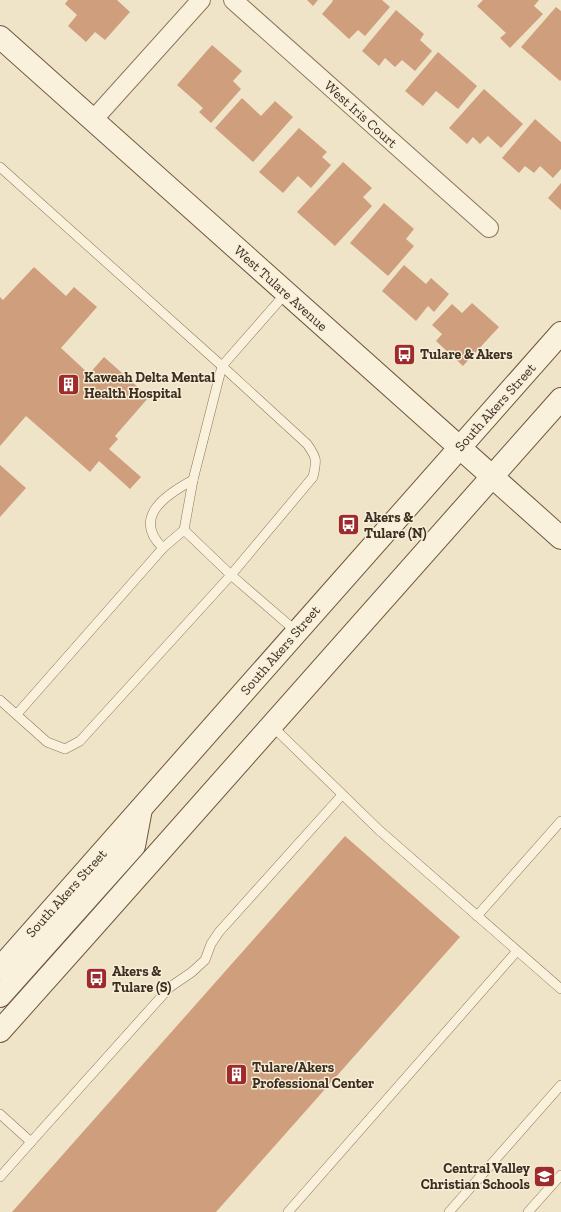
<svg xmlns="http://www.w3.org/2000/svg" width="561" height="1212" viewBox="0 0 561 1212" font-family="'Zilla Slab',serif">
	<style>
		.building { fill: #cf9f7d }
		.lines { fill: none; stroke-linecap: round; stroke-linejoin: round }
		.lane-casing { stroke: #8d765c; stroke-width: 10 }
		.street-casing { stroke: #8d765c; stroke-width: 20 }
		.secondary-casing { stroke: #6f573f; stroke-width: 24 }
		.lane { stroke: #faf1dc; stroke-width: 9 }
		.street { stroke: #faf1dc; stroke-width: 18 }
		.secondary { stroke: #faf1dc; stroke-width: 22 }
		.labels { text-anchor: middle; stroke-width: 3; stroke-linejoin: round; paint-order: stroke }
		.street-label { font-size: 14px; fill: #3d2e20; stroke: #f7eed8 }
		.poi-label { font-size: 14px; font-weight: bold; fill: #3d2e20; stroke: #f7eed8; text-anchor: start }
	</style>
	<rect width="100%" height="100%" fill="#f0e4c8"/>
	<g class="building">
		<path d="M68,0h49l13,12 -25,28 -10,-8 -9,10 -18,-16 9,-11 -12,-11z"/>
		<path d="M307,0h11l-5,6z"/>
		<path d="M332,0h50l8,7 -25,29 -7,-6 -9,9 -27,-25 11,-13z"/>
		<path d="M483,0h56l-5,6 9,8 -33,34 -10,-10 6,-5 -29,-27z"/>
		<path d="M556,7l5,4v69l-1,1 -39,-34z"/>
		<path d="M396,10l28,24 -4,6 12,11 -17,20 -13,-11 -7,7 -10,-9 -6,8 -17,-15z"/>
		<path d="M212,45l30,26 -9,10 8,8 -30,34 -12,-11 4,-4 -26,-23z"/>
		<path d="M438,52l39,34 -19,23 -22,-18 -13,15 -18,-15z"/>
		<path d="M484,89l39,35 -22,24 -13,-12 -8,8 -7,-7 -6,7 -18,-16z"/>
		<path d="M242,98l19,18 14,-15 18,16 -40,45 -38,-34z"/>
		<path d="M535,119l26,23v27l-8,9 -13,-12 -6,7 -9,-7 -6,7 -17,-15z"/>
		<path d="M299,128l28,24 -5,5 9,8 -20,23 -13,-12 -15,17 -24,-21z"/>
		<path d="M343,162l29,26 -9,9 9,9 -37,40 -38,-34z"/>
		<path d="M561,183v27l-13,-12z"/>
		<path d="M384,203l30,26 -8,10 8,7 -26,30 -38,-33z"/>
		<path d="M404,265l22,19 5,-6 18,16 -15,18 -6,-6 -12,15 -34,-30z"/>
		<path d="M34,267l32,29 8,-9 23,20 -36,41 28,26 15,-17 45,40 -34,39 3,3 -9,10 32,28 -11,12 -31,-28 -9,11 -64,-56 -26,30v-149l3,3z"/>
		<path d="M472,303l27,24 -36,39 -27,-25 6,-7 -10,-9 20,-21 10,9z"/>
		<path d="M0,465l26,23 -26,29z"/>
		<path d="M345,836l115,101 -244,275h-204z"/>
	</g>
	<g class="lines">
		<defs>
			<g id="lane">
				<path d="M0,167l222,199 85,78c10,14 10,16 6,33l-82,98 -151,166 -15,8 -18,-7 -47,-42"/>
				<path d="M286,293l-64,73 -29,114 -9,50 47,45 66,57"/>
				<path d="M163,548c-32,-31 4,-54 30,-68"/>
				<path d="M17,714l146,-166 21,-18"/>
				<path d="M272,726l107,104 182,159"/>
				<path d="M477,916l84,-95"/>
				<path d="M0,1114l31,28 139,-155 22,-15 13,-12 6,-16 8,-12 123,-137"/>
				<path d="M0,1177l31,-35"/>
				<path d="M288,1212l229,-261"/>
				<path d="M449,1212l112,-127"/>
				<path d="M528,1212l33,-37"/>
			</g>
			<g id="street">
				<path d="M233,0l256,228"/>
				<path d="M93,120l108,-120"/>
			</g>
			<g id="secondary">
				<path d="M0,37l561,501"/>
				<path d="M0,968l561,-635"/>
				<path d="M0,996l134,-150 7,-37"/>
				<path d="M0,1031c188,-210 374,-422 561,-632"/>
			</g>
		</defs>
		<use href="#lane" class="lane-casing"/>
		<use href="#street" class="street-casing"/>
		<use href="#secondary" class="secondary-casing"/>
		<use href="#lane" class="lane"/>
		<use href="#street" class="street"/>
		<use href="#secondary" class="secondary"/>
	</g>
	<defs>
		<symbol id="bus-square" viewBox="-11 -11 22 22"><rect x="-9" y="-9" width="18" height="18" rx="4" fill="#9e2a2b" stroke="#f7eed8"/><path d="M-5-6H5V4H4V6H2V4H-2V6H-4V4H-5ZM-3.5-4V0h7V-4ZM-3.5 1.2v1.5H-2V1.2ZM2 1.2v1.5H3.5V1.2Z" fill="#fff"/></symbol>
		<symbol id="building-square" viewBox="-11 -11 22 22"><rect x="-9" y="-9" width="18" height="18" rx="4" fill="#9e2a2b" stroke="#f7eed8"/><path d="M-4-6H4V6H1V3H-1V6H-4ZM-2.5-4.3h1.7v1.8h-1.7ZM.8-4.3h1.7v1.8H.8ZM-2.5-1h1.7V.8h-1.7ZM.8-1h1.7V.8H.8Z" fill="#fff"/></symbol>
		<symbol id="school-square" viewBox="-11 -11 22 22"><rect x="-9" y="-9" width="18" height="18" rx="4" fill="#9e2a2b" stroke="#f7eed8"/><path d="M0-5L7-2L0 1L-7-2ZM-4 1L0 2.5L4 1V4Q0 6-4 4Z" fill="#fff"/></symbol>
	</defs>
	<g fill-rule="evenodd">
		<use href="#bus-square" x="392" y="342" width="25" height="25"/>
		<use href="#building-square" x="56" y="372" width="25" height="25"/>
		<use href="#bus-square" x="336" y="512" width="25" height="25"/>
		<use href="#bus-square" x="84" y="966" width="25" height="25"/>
		<use href="#building-square" x="224" y="1062" width="25" height="25"/>
		<use href="#school-square" x="532" y="1164" width="25" height="25"/>
	</g>
	<g class="labels">
		<g class="street-label">
			<text transform="translate(361 114) rotate(42)" y="5">West Iris Court</text>
			<text transform="translate(281 288) rotate(42)" y="5">West Tulare Avenue</text>
			<text transform="translate(495 407) rotate(-48)" y="5">South Akers Street</text>
			<text transform="translate(280 650) rotate(-49)" y="5">South Akers Street</text>
			<text transform="translate(66 893) rotate(-48)" y="5">South Akers Street</text>
		</g>
		<g class="poi-label">
			<text x="420" y="359">Tulare &amp; Akers</text>
			<text x="84" y="382">Kaweah Delta Mental<tspan x="84" dy="16">Health Hospital</tspan></text>
			<text x="364" y="522">Akers &amp;<tspan x="364" dy="16">Tulare (N)</tspan></text>
			<text x="112" y="976">Akers &amp;<tspan x="112" dy="16">Tulare (S)</tspan></text>
			<text x="252" y="1072">Tulare/Akers<tspan x="252" dy="16">Professional Center</tspan></text>
			<text x="530" y="1173" text-anchor="end">Central Valley<tspan x="530" dy="16">Christian Schools</tspan></text>
		</g>
	</g>
</svg>
